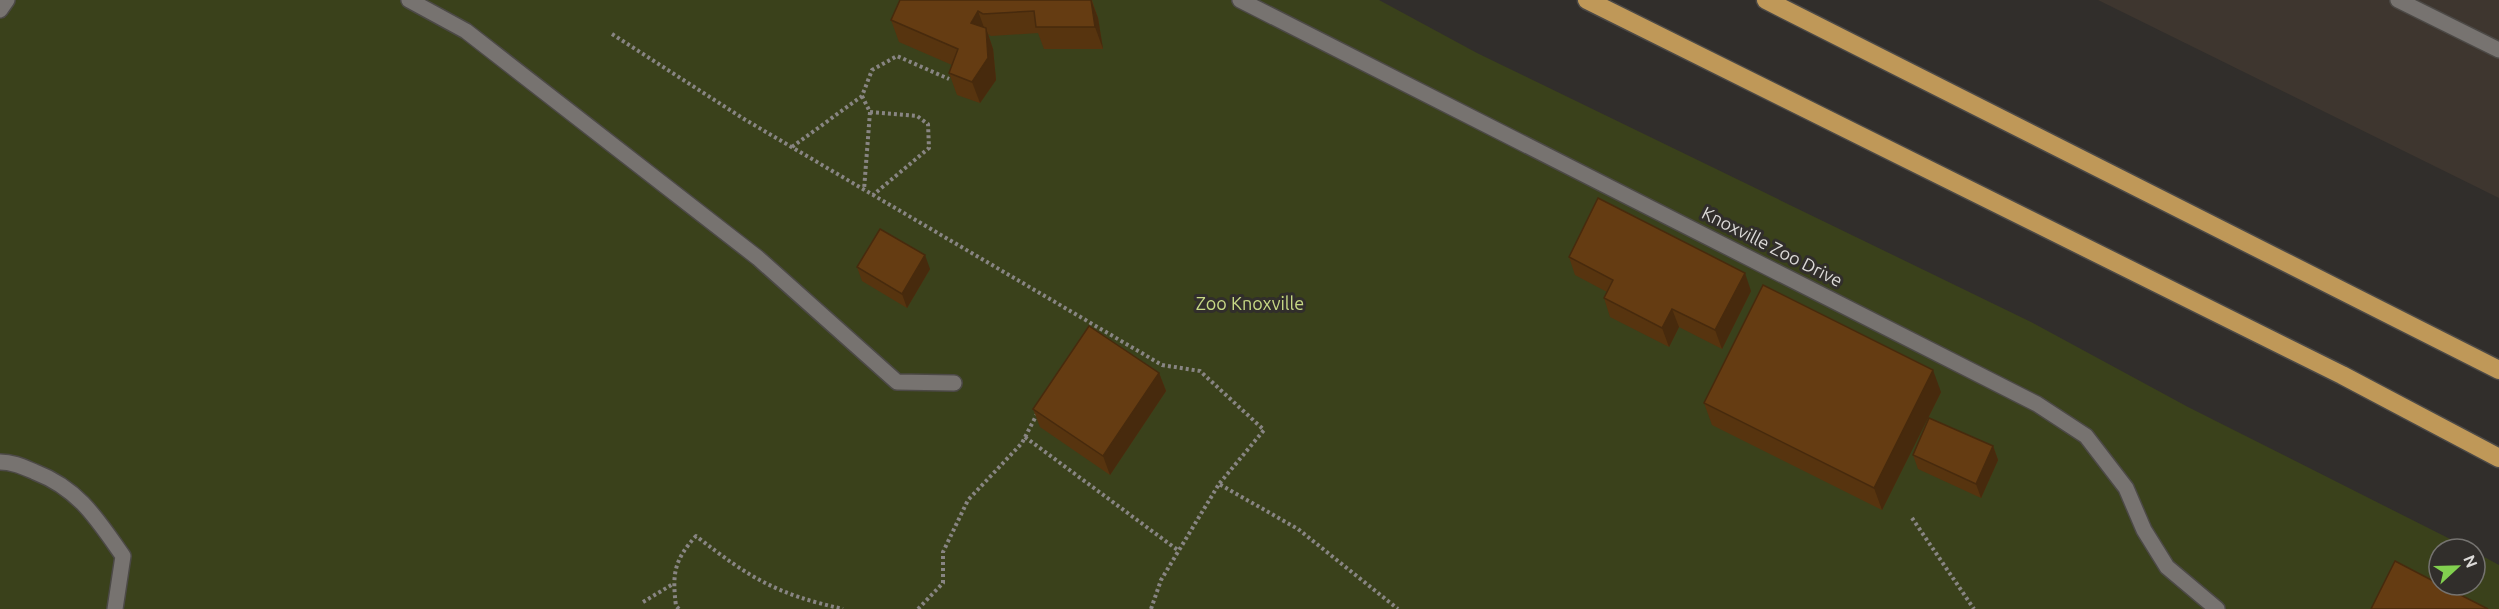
<svg xmlns="http://www.w3.org/2000/svg" width="2499" height="609" viewBox="0 0 2499 609" font-family="Ubuntu,sans-serif">
	<style>
		.built { fill: #3e362f }
		.green { fill: #3a411b }
		.lines { fill: none; stroke-linecap: round; stroke-linejoin: round }
		.minor-casing { stroke: #4c4946; stroke-width: 18 }
		.highway-casing { stroke: #4c4946; stroke-width: 21 }
		.path { stroke: #888583; stroke-width: 4; stroke-dasharray: 3 3; stroke-linecap: butt }
		.minor { stroke: #777370; stroke-width: 15 }
		.highway { stroke: #bf9858; stroke-width: 18 }
		.wall { fill: #57340f }
		.shaded-wall { fill: #472a0d }
		.building { fill: #653c12; stroke: #472a0d; stroke-width: 1.5 }
		.labels { text-anchor: middle; stroke-width: 6; stroke-linejoin: round; paint-order: stroke }
		.street-label { font-size: 18px; fill: #dcdad8; stroke: #312e2b }
		.park-label { font-size: 18px; fill: #c7d985; stroke: #312e2b }
	</style>
	<rect width="100%" height="100%" fill="#312e2b"/>
	<path class="built" d="M2098,0h401v198z"/>
	<path class="green" d="M0,0h1379l98,53 554,269 157,85 278,140 4,2h-31v36h36v-33l24,13v44h-2499z"/>
	<g class="lines">
		<defs>
			<g id="minor">
				<path d="M409,0l57,31 292,227 139,124 57,1"/>
				<path d="M1240,0l797,404 49,32 40,52 18,42 23,37 50,42"/>
				<path d="M2398,0l101,50"/>
				<path d="M0,10l7,-10"/>
				<path d="M0,462c13,0 23,5 35,10 44,17 62,47 88,84l-8,53"/>
			</g>
			<g id="highway">
				<path d="M1587,0l755,375 157,83"/>
				<path d="M1766,0l733,370"/>
			</g>
		</defs>
		<use href="#minor" class="minor-casing"/>
		<use href="#highway" class="highway-casing"/>
		<g class="path">
			<path d="M612,34l132,85 418,246 38,6 64,59 -45,54"/>
			<path d="M862,96l8,16 -6,78"/>
			<path d="M870,112l47,4 11,8 1,24 -56,47"/>
			<path d="M792,147l70,-51 10,-26 25,-14 52,23"/>
			<path d="M1025,437l154,114"/>
			<path d="M1912,518l62,91"/>
			<path d="M643,602l30,-18"/>
			<path d="M679,609l-3,-3c-4,-32 -2,-46 20,-70 54,42 80,58 147,73"/>
			<path d="M918,609l25,-26v-31l25,-52 54,-57 15,-29"/>
			<path d="M1151,609l10,-29 58,-96 79,45 100,80"/>
		</g>
		<use href="#minor" class="minor"/>
		<use href="#highway" class="highway"/>
	</g>
	<g class="wall">
		<path d="M1092,0l6,18 5,31h-59l-6,-16 -47,3 -3,-2 5,15 3,31 -16,23 -23,-8 -8,-22 3,-8 -53,-23 -8,-22z"/>
		<path d="M1569,257l182,34 -29,58 -43,-22 -10,20 -59,-30 -6,-19 3,-6 -32,-17z"/>
		<path d="M857,267l73,2 -23,39 -45,-27z"/>
		<path d="M1159,373l7,18 -56,84 -70,-48 -7,-18z"/>
		<path d="M1941,392l-59,118 -170,-85 -8,-22z"/>
		<path d="M1993,446l5,14 -17,38 -63,-29 -5,-14z"/>
	</g>
	<g class="shaded-wall">
		<path d="M1091,0l7,18 5,31 -8,-22z"/>
		<path d="M978,11l8,22 -15,-10z"/>
		<path d="M986,28l7,21 3,31 -16,23 -8,-21z"/>
		<path d="M925,255l5,14 -23,39 -5,-14z"/>
		<path d="M1745,273l6,18 -29,58 -7,-19z"/>
		<path d="M1672,309l7,18 -10,20 -7,-19z"/>
		<path d="M1933,370l8,22 -59,118 -8,-22z"/>
		<path d="M1159,373l7,18 -56,84 -7,-19z"/>
		<path d="M1993,446l5,14 -17,38 -5,-14z"/>
	</g>
	<g class="building">
		<path d="M900,0h191l4,27h-59l-2,-16 -51,3 -5,-3 -7,12 15,5 2,30 -16,24 -23,-9 9,-24 -67,-29z"/>
		<path d="M1598,198l147,75 -30,57 -43,-21 -10,19 -58,-30 9,-18 -44,-23z"/>
		<path d="M880,229l45,26 -23,39 -45,-27z"/>
		<path d="M1763,285l170,85 -59,118 -170,-85z"/>
		<path d="M1089,326l70,47 -56,83 -70,-47z"/>
		<path d="M1929,418l64,28 -17,38 -63,-29z"/>
		<path d="M2395,561l44,23v1h2l47,24h-117z"/>
	</g>
	<g class="labels">
		<g class="street-label">
			<text transform="translate(1772 247) rotate(27)" y="6">Knoxville Zoo Drive</text>
		</g>
		<g class="park-label">
			<text x="1250" y="310">Zoo Knoxville</text>
		</g>
	</g>
	<g transform="translate(2457 567) rotate(68)"><circle r="28" fill="#312e2b" stroke="#757370" stroke-width="1.5"/>
	<path d="M0-4.5L10 22L0 15L-10 22Z" fill="#82d04f"/>
	<text y="-9" font-size="16" font-weight="bold" text-anchor="middle" fill="#dcdad8">N</text>
	</g>
</svg>
